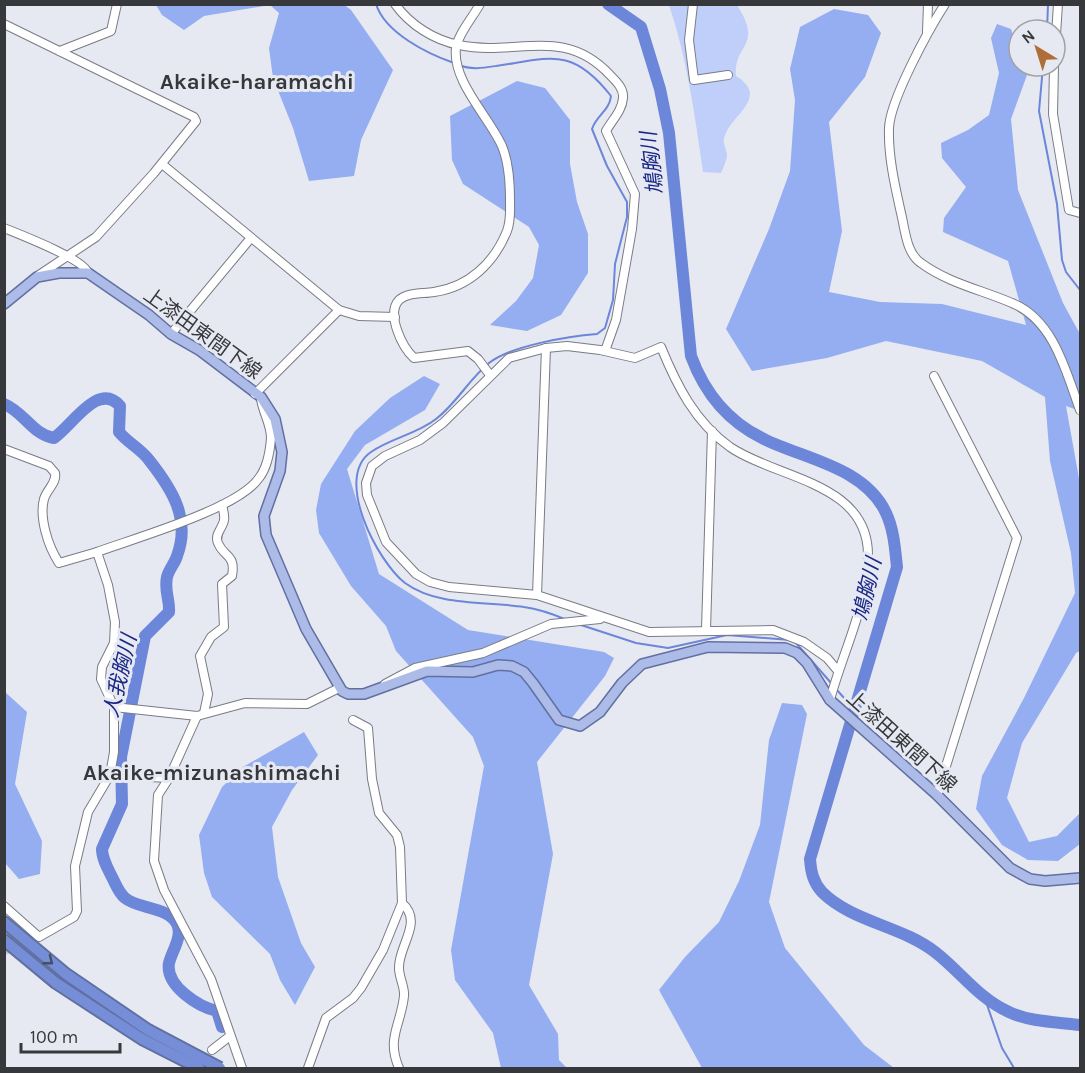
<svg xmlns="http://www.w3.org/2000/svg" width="1085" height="1073" viewBox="0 0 1085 1073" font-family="Karla,'Noto Sans JP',sans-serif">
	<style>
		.green { fill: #bfcffa }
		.forest { fill: #95adf1 }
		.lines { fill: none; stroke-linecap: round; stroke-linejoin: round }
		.stream { stroke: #6c86d9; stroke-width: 2 }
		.river { stroke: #6c86d9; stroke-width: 12 }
		.minor-tunnel { stroke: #c3c6cd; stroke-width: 8; stroke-dasharray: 8 4; stroke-linecap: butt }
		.minor-casing { stroke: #7a7c84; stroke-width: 10 }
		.major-casing { stroke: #6070a1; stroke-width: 12 }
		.highway-casing { stroke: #6070a1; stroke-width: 14 }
		.minor { stroke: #fff; stroke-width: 8 }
		.major { stroke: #adbbe8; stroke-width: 9 }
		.highway { stroke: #768ed8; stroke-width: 10 }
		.highway-bridge-casing { stroke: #6070a1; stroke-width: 14; stroke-linecap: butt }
		.highway-bridge { stroke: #768ed8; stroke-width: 10 }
		.oneway { stroke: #474e62 }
		.labels { text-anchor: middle; stroke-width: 6; stroke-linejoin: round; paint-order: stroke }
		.street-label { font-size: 20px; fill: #37383b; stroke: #e6e9f1 }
		.water-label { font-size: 21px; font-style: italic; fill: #1a2787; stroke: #e6e9f1 }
		.quarter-label { font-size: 22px; font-weight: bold; fill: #37383b; stroke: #e6e9f1 }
	</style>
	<rect width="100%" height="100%" fill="#e6e9f1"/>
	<path class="green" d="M669,5h68c27,42 -4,39 -1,71 33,20 -2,38 -10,57 -5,10 0,13 1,22 0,5 -4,13 -6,18l-18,-1c-8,-56 -16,-114 -34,-167z"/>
	<g class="forest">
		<path d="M343,4l8,6 42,60 -32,70 -7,36 -45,5 -16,-53 -20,-50 -4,-30 10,-35 -9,-8 -66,11 -20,14 -22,-15 -6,-10z"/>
		<path d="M834,9l34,6 13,18 -16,44 -36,45 13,109 -13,61 51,10 62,2 84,21 -18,-64 -65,-29 1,-14 22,-31 -24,-29 -1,-15 27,-13 21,-15 10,-42 -8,-35 6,-14 14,5 8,24v13h4l4,9 -16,44 7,71 45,113 17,31v77l-14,-5 14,78v167l-4,2 -54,90 -15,55 22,44 28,-6 23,-23v31l-22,17 -30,-1 -26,-15 -26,-36 6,-33 42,-78 51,-105 -4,-40 -21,-92 -5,-64 -63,-36 -96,-20 -59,17 -75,13 -26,-42 43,-100 21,-58 5,-71 -5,-31 10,-42z"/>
		<path d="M517,81l28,7 25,32v44l7,38 11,32v39l-27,42 -34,16 -37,-6 26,-24 17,-23 6,-33 -10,-18 -66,-43 -11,-24 -2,-44z"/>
		<path d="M424,376l16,8 -15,26 -60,35 -18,24 32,105 89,56 136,22 10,6 -9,18 -68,86 16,92 -24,131 29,49 1,26 8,8h-66l-8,-35 -38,-53 -4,-30 33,-184 -11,-29 -77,-86 -10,-25 -35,-40 -32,-53 -3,-23 5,-26 34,-53 35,-33z"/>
		<path d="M5,692l22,20 -12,72 27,57 -2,33 -21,5 -14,-16z"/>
		<path d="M782,703l20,2 5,9 -38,188 16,46 79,97 30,23h-192l-43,-78 26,-33 34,-35 20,-41 21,-56 9,-85z"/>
		<path d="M304,732l14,23 -26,35 -20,37 6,50 23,66 14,24 -20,38 -15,-25 -10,-26 -58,-57 -8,-24 -5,-38 23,-48 21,-20z"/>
	</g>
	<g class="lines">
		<g class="stream">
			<path d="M376,4c9,29 52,50 78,59"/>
			<path d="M1047,30l1,-26"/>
			<path d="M459,65c12,5 24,3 37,1 54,-8 76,-20 115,30 -1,14 -15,20 -19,33l15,37 20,36v15l-12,47 -2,36 -8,28 -8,6c-28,2 -87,12 -108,29 -20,16 -32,40 -53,56 -19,15 -45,19 -65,33 -38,26 7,110 34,131 33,24 81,18 119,24 15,2 29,7 43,13"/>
			<path d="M1043,66l-4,45 18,93 5,56 4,12 14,18"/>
			<path d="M581,625l55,18 32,5 59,-13 63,5"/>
			<path d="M795,642l37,42"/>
			<path d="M836,689l18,20"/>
			<path d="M985,999l17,49 12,20"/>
		</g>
		<g class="river">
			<path d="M608,4l33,23 19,62 9,44 22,223c14,38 37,66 73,83 40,20 101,28 122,74 8,17 9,36 11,54l-87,292c1,13 3,23 12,33 30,30 80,34 113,60 26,20 43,46 74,60 21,10 48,10 71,13"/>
			<path d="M4,404c20,8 29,31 50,34 19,-13 44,-57 66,-32l-1,26c9,11 22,17 30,28 23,29 42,59 28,96 -2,7 -8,13 -10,21 -3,14 3,23 2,35l-24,24 -24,121 1,47 -20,45c0,10 6,20 11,30 3,6 6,14 12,19 13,11 44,9 52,26 6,12 -5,27 -8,39 -4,23 30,44 48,48l5,16"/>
		</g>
		<path class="minor-tunnel" d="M4,951l27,-11"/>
		<defs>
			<g id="minor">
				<path d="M395,4c15,21 39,36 64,41 58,12 104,-20 151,30 7,7 14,14 13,23 -1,13 -11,22 -17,33l29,63 -3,35 -16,91 -11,31"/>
				<path d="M480,4c-7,13 -22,30 -24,44 -4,33 33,69 46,98 7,17 8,35 8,54 0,10 1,21 -3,31 -13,32 -38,56 -73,61 -11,2 -26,0 -35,8 -13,14 3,47 15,58l54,-7 10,8 12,16"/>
				<path d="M693,4l-4,36 5,40 34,-5"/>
				<path d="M945,4c-16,25 -55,96 -56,124 -1,28 6,58 12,85 4,16 5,40 20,50 27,20 61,27 91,40 42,17 54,69 68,107"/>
				<path d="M4,24l190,93 2,4 -42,52 -58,64 -57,38"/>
				<path d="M927,32l1,-28"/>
				<path d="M1055,50l3,-46"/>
				<path d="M60,51l51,-20 6,-27"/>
				<path d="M1054,66l-1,48 16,96 11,3"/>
				<path d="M162,164l177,146 20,6 36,1"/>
				<path d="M4,228c17,7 80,31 84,45"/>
				<path d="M171,334l79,-95"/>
				<path d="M934,376l83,162 -80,257"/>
				<path d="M255,394l84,-84"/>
				<path d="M4,449l45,17 6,7c2,10 -8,16 -11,26 -5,19 4,47 15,64l38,-11"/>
				<path d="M537,595l9,-247"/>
				<path d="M706,630l6,-199"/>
				<path d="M385,684l30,-16 68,-15 68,-29 49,-5"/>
				<path d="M830,700c12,-46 38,-96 38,-145 0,-73 -91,-76 -138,-108 -35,-25 -53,-61 -69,-100l-26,11 -35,-8 -33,-4 -21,2 -37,10 -66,65 -23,17 -35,16 -13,10 -6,17 1,12 19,47 30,32 14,8 19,5 88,8 112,37 124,-2 31,12 23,16 11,13"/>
				<path d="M114,707l83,9 48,-13 62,1 32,-16"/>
				<path d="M204,713l4,-19 -8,-38 11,-19 13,-10 -2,-43 10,-8c4,-22 -8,-18 -14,-33 -4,-9 5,-15 6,-23 1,-5 -1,-10 -2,-15"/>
				<path d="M110,775l59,3 28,-62"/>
				<path d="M169,778l-11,17 -4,66 10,29 47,89 31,89"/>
				<path d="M4,906l35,31 35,-20 3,-6 -2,-45 13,-54 22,-37 4,-23v-45l-13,-28 1,-12 12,-24 1,-21 -7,-37 -11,-33c38,-14 141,-43 162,-74 8,-10 11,-27 12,-40 0,-14 -8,-25 -10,-39"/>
				<path d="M212,1050l18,-14"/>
				<path d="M308,1068l18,-50 27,-20 8,-10 22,-38 19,-47 -2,-56 -3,-12 -18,-22 -7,-34 -4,-51 -15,-8"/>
				<path d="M399,1068c-13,-30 2,-43 5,-72 1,-9 -5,-18 -5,-28 -1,-22 25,-46 3,-65"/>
			</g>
			<path id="major" d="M4,304l33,-27 22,-4h29l61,42 22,19 28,16 62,47 14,22 7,33 -2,19 -16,45 2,19 40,94 36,62 6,3h16l63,-23 46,1 25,-7 14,1 12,6 9,11 26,37 21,6 20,-14 22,-29 20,-19 66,-17 77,1 12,5 10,10 23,37 107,95 73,73 20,11 15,2 35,-3"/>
			<g id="highway">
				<path d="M4,922l62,52 82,56"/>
				<path d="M4,940l52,43 86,56"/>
			</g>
		</defs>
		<use href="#minor" class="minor-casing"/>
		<use href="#major" class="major-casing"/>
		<use href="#highway" class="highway-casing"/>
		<use href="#minor" class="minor"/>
		<use href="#major" class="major"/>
		<use href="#highway" class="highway"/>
		<defs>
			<g id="highway-bridge">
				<path d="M148,1030l72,38"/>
				<path d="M142,1039l57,29"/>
			</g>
		</defs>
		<use href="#highway-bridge" class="highway-bridge-casing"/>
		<use href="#highway-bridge" class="highway-bridge"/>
	</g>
	<defs><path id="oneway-chevron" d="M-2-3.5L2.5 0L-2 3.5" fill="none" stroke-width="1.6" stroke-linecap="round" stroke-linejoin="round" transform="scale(1.5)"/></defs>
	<use class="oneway" href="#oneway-chevron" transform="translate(49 961) rotate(38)"/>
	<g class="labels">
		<g class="street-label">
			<text transform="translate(203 333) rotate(36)" y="7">上漆田東間下線</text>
			<text transform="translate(902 741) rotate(42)" y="7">上漆田東間下線</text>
		</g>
		<g class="water-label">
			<text transform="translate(652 163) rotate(-97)" y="7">鳩胸川</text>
			<text transform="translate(867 589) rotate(-77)" y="7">鳩胸川</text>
			<text transform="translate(120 676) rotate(-77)" y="7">人我胸川</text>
		</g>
		<g class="quarter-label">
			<text x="257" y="89">Akaike-haramachi</text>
			<text x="212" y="780">Akaike-mizunashimachi</text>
		</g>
	</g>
	<rect width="1085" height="1073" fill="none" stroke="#37383b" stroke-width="12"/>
	<g transform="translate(1037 48) rotate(322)"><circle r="28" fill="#e6e9f1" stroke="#a0a2a8" stroke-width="1.5"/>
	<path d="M0-4.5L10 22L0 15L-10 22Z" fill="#af6e37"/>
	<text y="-9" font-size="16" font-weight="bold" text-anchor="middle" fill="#37383b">N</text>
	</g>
	<path d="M21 1043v9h99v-9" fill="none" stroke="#37383b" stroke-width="3"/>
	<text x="30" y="1043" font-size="18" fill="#37383b" stroke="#e6e9f1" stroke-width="4.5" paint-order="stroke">100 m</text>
</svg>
